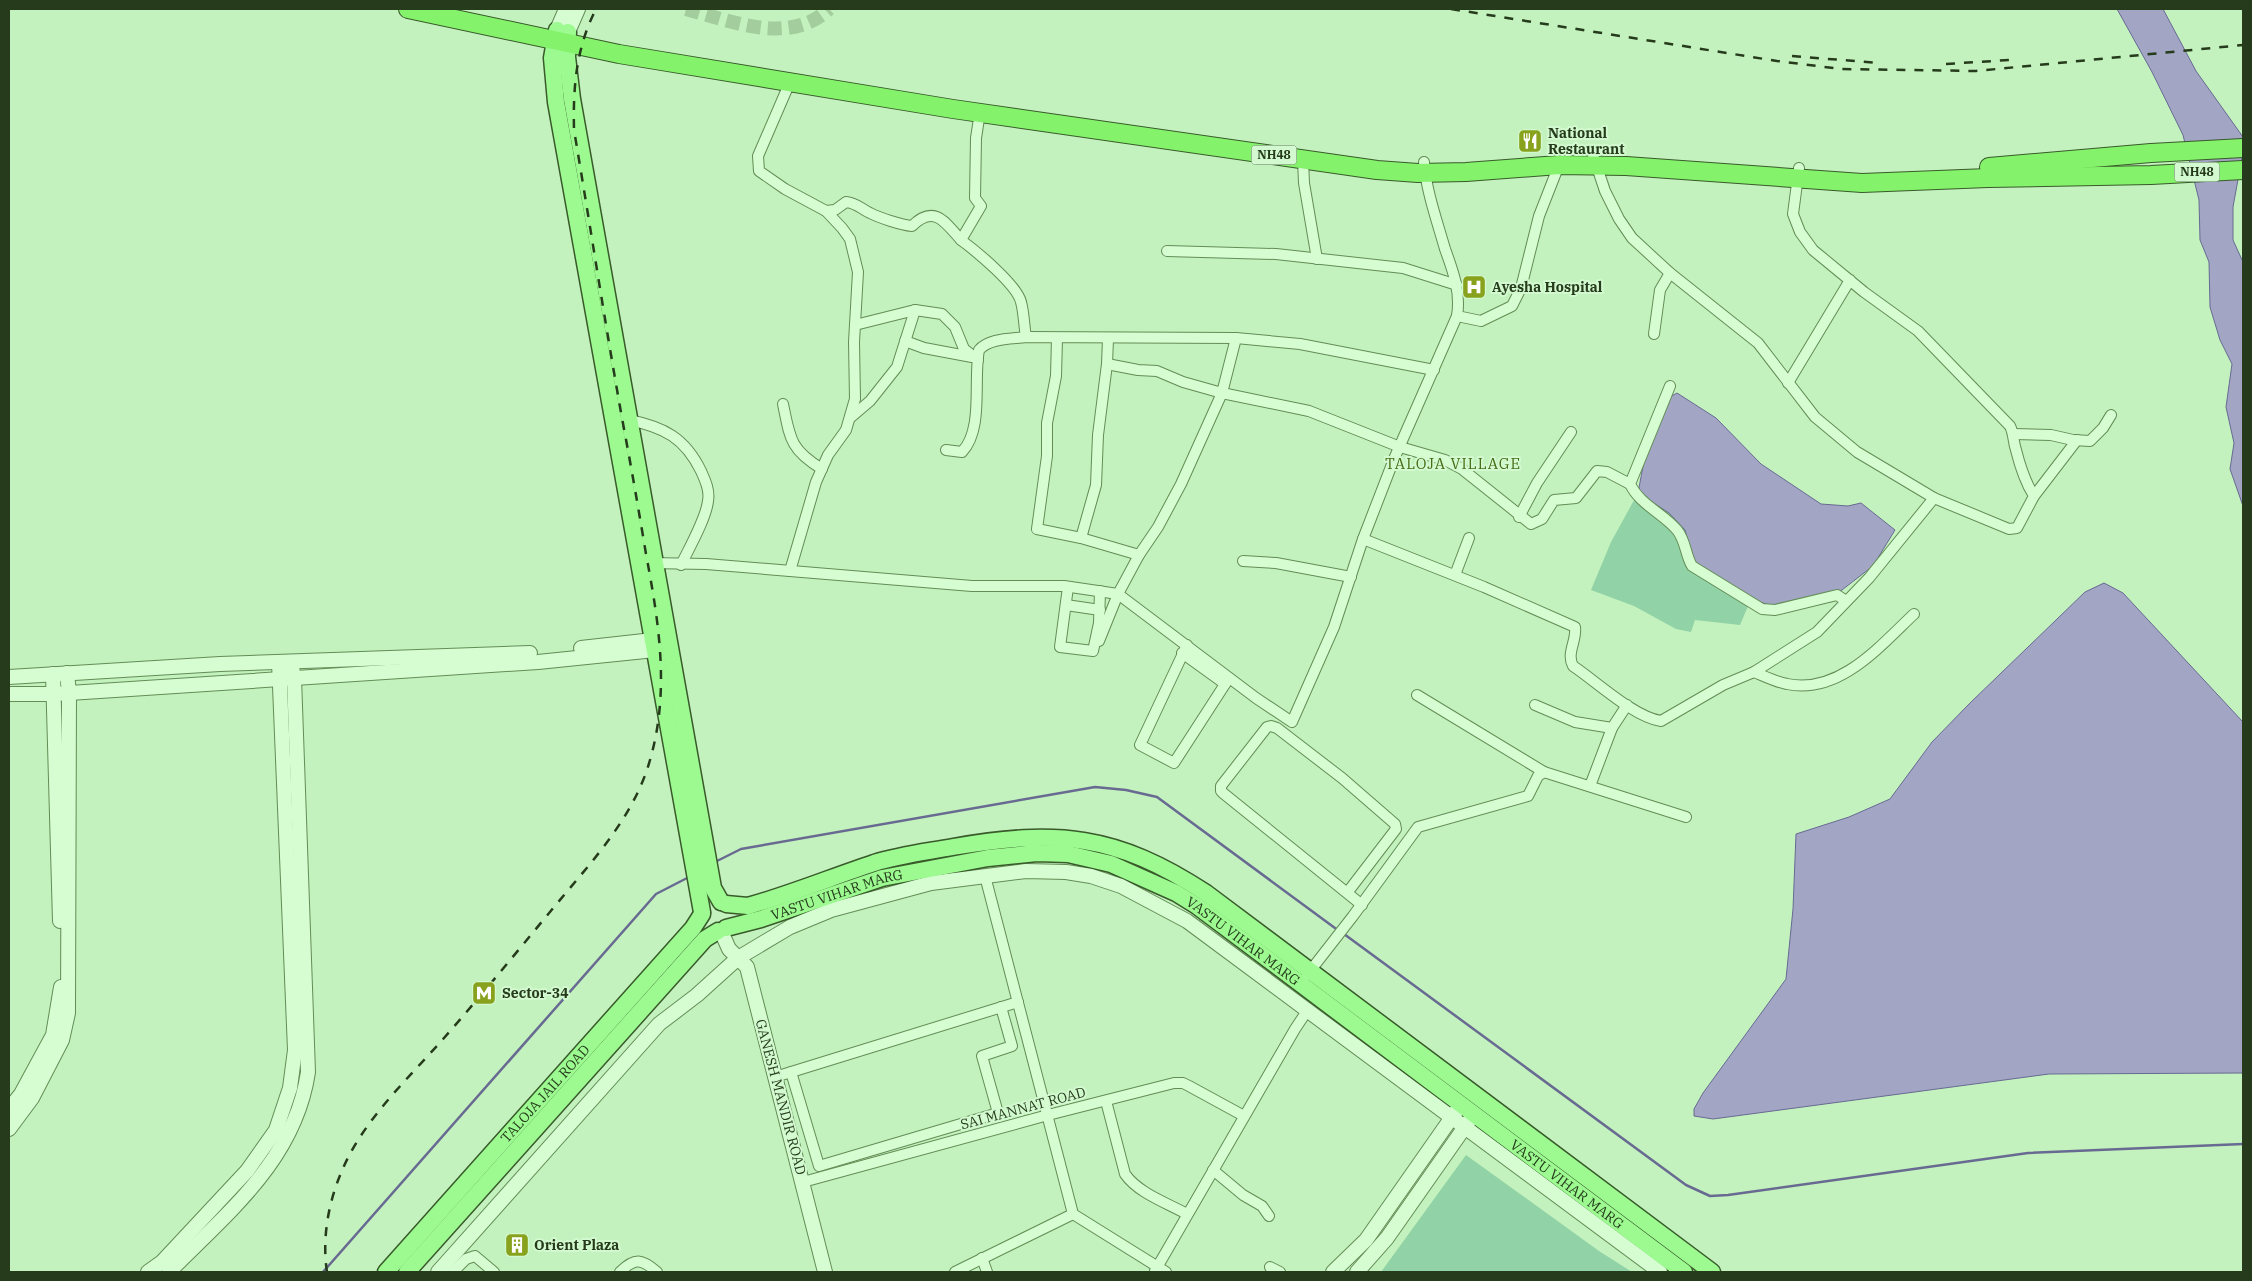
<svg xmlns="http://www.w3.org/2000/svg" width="2252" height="1281" viewBox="0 0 2252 1281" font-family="'IBM Plex Serif',serif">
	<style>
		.green { fill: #91d2a6 }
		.water { fill: #a2a5c4; stroke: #686a92 }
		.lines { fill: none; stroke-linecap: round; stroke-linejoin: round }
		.stream { stroke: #686a92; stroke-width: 2.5 }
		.tertiary-tunnel { stroke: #a3cd9d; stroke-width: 14; stroke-dasharray: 14 7; stroke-linecap: butt }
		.minor-casing { stroke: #638d55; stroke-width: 12 }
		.tertiary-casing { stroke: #638d55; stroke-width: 16 }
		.primary-casing { stroke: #395a2a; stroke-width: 19 }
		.trunk-casing { stroke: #395a2a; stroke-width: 20 }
		.minor { stroke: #d6fcd2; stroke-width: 10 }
		.tertiary { stroke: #d6fcd2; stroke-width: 14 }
		.primary { stroke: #9cfa91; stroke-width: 16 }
		.trunk { stroke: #84f36b; stroke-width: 18 }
		.rail { stroke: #253b1b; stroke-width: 2.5; stroke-dasharray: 9 9; stroke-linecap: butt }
		.labels { text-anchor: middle; stroke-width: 4; stroke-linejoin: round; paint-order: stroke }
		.shield { fill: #d2f9cf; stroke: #597451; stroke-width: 1 }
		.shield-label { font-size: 12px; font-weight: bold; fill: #253b1b }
		.poi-label { font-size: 14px; font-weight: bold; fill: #253b1b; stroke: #d2f9cf; text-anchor: start }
		.street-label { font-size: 14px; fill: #253b1b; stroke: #d2f9cf }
		.neighbourhood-label { font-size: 15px; letter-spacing: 1px; fill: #486c16; stroke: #d2f9cf }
	</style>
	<rect width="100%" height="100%" fill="#c3f2be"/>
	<g class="green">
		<path d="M1638,493l31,20 16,17 10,35 56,34 -11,26 -45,-5 -4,12 -15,-3 -42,-23 -43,-16 20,-48z"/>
		<path d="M1466,1155l133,96 33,21h-251z"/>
	</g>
	<g class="water">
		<path d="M2117,9h46l33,62 47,66v15l-10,55v33l10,22v244l-13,-37 4,-26 -8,-36 6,-43 -12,-24 -10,-33 -1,-45 -9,-22 -1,-40 -16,-65 -31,-63z"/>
		<path d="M1677,393l39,25 45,46 60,40 27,2 13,-3 34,27 -22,36 -35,27 -63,14 -24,-8 -56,-34 -10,-35 -16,-17 -31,-20 6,-32 24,-63z"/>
		<path d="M2104,583l19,10 120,129v351l-194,1 -336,45 -19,-3v-7l9,-16 83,-114 7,-70 3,-75 53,-17 41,-18 42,-57 38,-39 115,-111z"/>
	</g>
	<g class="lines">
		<g class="stream">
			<path d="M715,862l26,-13 354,-62 31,3 31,7 182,134"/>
			<path d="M1344,934l342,251 24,11 18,-1 300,-42 215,-9"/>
			<path d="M323,1272l333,-378 33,-17"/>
		</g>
		<path class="tertiary-tunnel" d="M686,9c45,12 104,37 143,0"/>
		<defs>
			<g id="minor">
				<path d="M980,112l-4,26 -1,60 6,8 -20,34c15,11 56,45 60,62 3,11 3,24 5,35"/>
				<path d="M1593,155l12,36 14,28 13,19 38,35 88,70 57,74 42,35 77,46 75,31 8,-1 17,-32c-9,-14 -14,-30 -18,-46 -3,-9 -2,-16 -6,-24l-92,-95 -54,-39 -51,-42 -13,-18 -7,-18 6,-46"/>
				<path d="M1303,159l1,24 13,76"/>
				<path d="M826,211l9,-1 11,-8c11,1 15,7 24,11 10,5 31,12 42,13 22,-22 33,-4 49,14"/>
				<path d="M1167,251l109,3 127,14 54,17"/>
				<path d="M1457,316l24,5 31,-15 9,-18 18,-72 20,-51"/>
				<path d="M855,325l60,-15 27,4 13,13 9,22 14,11"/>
				<path d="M1654,334l6,-44 10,-17"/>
				<path d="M1057,338l-1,38 -9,47v33l-10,73 44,9 58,17"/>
				<path d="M905,341l19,7 48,9"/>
				<path d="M1107,364l31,6 19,1 26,11 39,11 14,-55"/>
				<path d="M1788,383l62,-103"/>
				<path d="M1670,386l-40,98c10,21 33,29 47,46 9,11 8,24 15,36l70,43 13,1 62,-15 9,6"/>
				<path d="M783,404c7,34 7,46 39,65"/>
				<path d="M850,418l20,-17 27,-34 18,-57"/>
				<path d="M629,420c35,7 56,18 72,51 4,9 9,19 7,30 -2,18 -19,47 -27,64"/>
				<path d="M2014,434l37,1 22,5 17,1 13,-13 8,-13"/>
				<path d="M946,450l16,2c22,-23 11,-72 17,-102 10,-12 32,-11 47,-13l210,1 64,6 134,26"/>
				<path d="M2034,496l43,-56"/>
				<path d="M1519,517l18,-34 34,-51"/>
				<path d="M1081,538l15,-53 2,-50 9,-71 1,-25"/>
				<path d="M1363,539l121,48 91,40c2,14 -9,26 -2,39 24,16 61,51 88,55l62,-36 31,-13 63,-40 52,-54 65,-80"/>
				<path d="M1243,561l33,2 75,14"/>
				<path d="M650,563l56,1 266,22h92l54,8 138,104 36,24 42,-95 29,-88 31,-80 63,-143c4,-24 -4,-45 -12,-67 -8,-28 -19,-59 -21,-87"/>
				<path d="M790,571l26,-89 12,-27 18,-25 9,-31 -1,-57 4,-70 -8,-33 -8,-11 -16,-17 -41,-22 -26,-18 -1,-15 32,-74"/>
				<path d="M1455,575l14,-37"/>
				<path d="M1068,587l-8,60 33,4 6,-28 1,-32"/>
				<path d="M1066,605l34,5"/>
				<path d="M1099,641l19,-47 21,-39 19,-28 23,-43 41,-91 87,18 91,36 45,13 17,9 69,55 11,-5 12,-19 22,-2 21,-27 10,1 23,12"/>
				<path d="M1187,645l-47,100 34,18 55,-85"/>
				<path d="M1182,653l43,31"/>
				<path d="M1754,672c10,4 22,10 33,12 52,11 93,-38 127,-70"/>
				<path d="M1417,695l127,77"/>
				<path d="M1535,705l40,17 37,6"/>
				<path d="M1590,786l22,-58 15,-23"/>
				<path d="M985,876l88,338 93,58"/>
				<path d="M1347,893l49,-64 -1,-5 -53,-46 -65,-50 -6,-2 -4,1 -46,59v5l2,2 139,112"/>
				<path d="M1307,975l46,-59 65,-89 110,-31 10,-20 6,-4 142,45"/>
				<path d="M791,1072l28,94 179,-53 -16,-57 30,-10 -11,-39"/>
				<path d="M775,1077l243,-75"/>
				<path d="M1106,1101l19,73c13,19 42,29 62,40"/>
				<path d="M1213,1170l30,25 19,11 7,10"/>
				<path d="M803,1182l245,-67 126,-32h9l6,3 55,30"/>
				<path d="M982,1258l5,14"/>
				<path d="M1270,1267l10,5"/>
				<path d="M1155,1271l140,-242 12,-18"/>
				<path d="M453,1272l13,-13 9,-3 19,16"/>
				<path d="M620,1272c15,-15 22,-13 37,0"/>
				<path d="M955,1272l118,-58"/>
			</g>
			<g id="tertiary">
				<path d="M557,30l9,-21"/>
				<path d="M568,32l10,-23"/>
				<path d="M581,648l72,-8"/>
				<path d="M53,674l7,247"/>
				<path d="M9,677l211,-13 310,-11"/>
				<path d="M9,694h45l484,-32 117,-12"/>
				<path d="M721,931l8,18 18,18 78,305"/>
				<path d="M9,1109l12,-15 32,-59 8,-48"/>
				<path d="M9,1129l23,-31 30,-58 6,-27 1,-320 -2,-20"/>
				<path d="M148,1272l14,-10 85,-91 29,-41 14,-42 5,-38 -16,-388"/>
				<path d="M169,1272c59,-60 126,-112 139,-200l-14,-394 -3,-16"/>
				<path d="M438,1272l221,-248 38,-29 41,-37 52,-31 41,-17 100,-27 95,-12 40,1 25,4 30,10 66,35 473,351"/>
				<path d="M1333,1272l33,-32 91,-130"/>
				<path d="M1357,1272l30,-34 82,-117"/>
			</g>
			<g id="primary">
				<path d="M557,30l-5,28 4,44 146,810"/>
				<path d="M568,32l-1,25 5,42 141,789 8,14"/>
				<path d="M726,904l22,2c43,-12 84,-29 126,-43 26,-8 52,-11 79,-16 104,-18 163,-13 253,46l506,379"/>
				<path id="s1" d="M726,928l35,-9 121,-41 106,-20 49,-5 31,1 43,10 65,29 21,13 487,366"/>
				<path id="s2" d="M386,1272l307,-344 9,-14"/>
				<path d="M407,1272l298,-333 13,-8"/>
			</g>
			<g id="trunk">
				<path d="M408,9l211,45 334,55 424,61 41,3 48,-1 93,-7 67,1 236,17 126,-5 163,-3 92,-5"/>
				<path d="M1989,167l162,-14 92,-5"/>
			</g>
		</defs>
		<use href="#minor" class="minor-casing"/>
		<use href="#tertiary" class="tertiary-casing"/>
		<use href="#primary" class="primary-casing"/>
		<use href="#trunk" class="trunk-casing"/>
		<use href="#minor" class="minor"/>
		<use href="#tertiary" class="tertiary"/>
		<use href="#primary" class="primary"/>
		<use href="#trunk" class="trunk"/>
		<g class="rail">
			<path d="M1451,9l326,52 64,8 135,2 267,-26"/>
			<path d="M1792,56l87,7"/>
			<path d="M1946,64l63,-4"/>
			<path d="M327,1272c-5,-33 1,-68 14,-99 21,-52 66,-93 103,-135 43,-49 84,-100 126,-150 32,-38 66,-78 80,-128 20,-69 9,-137 -4,-206 -7,-42 -14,-83 -22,-125 -18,-99 -33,-199 -50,-299 -1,-43 2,-82 22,-121"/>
		</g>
	</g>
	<defs>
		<symbol id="restaurant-square" viewBox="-11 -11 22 22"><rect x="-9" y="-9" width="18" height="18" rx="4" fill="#88a21e" stroke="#d2f9cf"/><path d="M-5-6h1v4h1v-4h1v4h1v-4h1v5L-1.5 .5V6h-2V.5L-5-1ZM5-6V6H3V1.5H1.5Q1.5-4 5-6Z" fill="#fff"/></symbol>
		<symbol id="hospital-square" viewBox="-11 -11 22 22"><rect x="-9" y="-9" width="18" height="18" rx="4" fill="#88a21e" stroke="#d2f9cf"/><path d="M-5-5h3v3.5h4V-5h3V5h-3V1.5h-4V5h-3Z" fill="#fff"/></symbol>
		<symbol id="metro-square" viewBox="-11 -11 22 22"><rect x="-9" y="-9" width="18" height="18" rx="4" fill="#88a21e" stroke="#d2f9cf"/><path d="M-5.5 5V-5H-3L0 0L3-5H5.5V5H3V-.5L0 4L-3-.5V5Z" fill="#fff"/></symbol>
		<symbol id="building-square" viewBox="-11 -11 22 22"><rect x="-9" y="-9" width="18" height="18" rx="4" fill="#88a21e" stroke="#d2f9cf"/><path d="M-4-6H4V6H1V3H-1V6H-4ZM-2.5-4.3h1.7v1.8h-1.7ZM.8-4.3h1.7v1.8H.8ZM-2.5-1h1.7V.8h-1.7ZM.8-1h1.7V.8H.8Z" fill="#fff"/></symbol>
	</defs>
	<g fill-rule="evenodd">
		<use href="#restaurant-square" x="1516" y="127" width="28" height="28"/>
		<use href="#hospital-square" x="1460" y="273" width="28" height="28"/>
		<use href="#metro-square" x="470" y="979" width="28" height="28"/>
		<use href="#building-square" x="503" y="1231" width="28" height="28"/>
	</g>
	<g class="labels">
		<g class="shield">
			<rect x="1251.5" y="145.5" width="45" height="19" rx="4"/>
			<rect x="2174.5" y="162.5" width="45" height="19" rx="4"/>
		</g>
		<g class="shield-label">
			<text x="1274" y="159">NH48</text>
			<text x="2197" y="176">NH48</text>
		</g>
		<g class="poi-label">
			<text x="1548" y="138">National<tspan x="1548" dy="16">Restaurant</tspan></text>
			<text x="1492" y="292">Ayesha Hospital</text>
			<text x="502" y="998">Sector-34</text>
			<text x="534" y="1250">Orient Plaza</text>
		</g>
		<g class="street-label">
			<text dy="5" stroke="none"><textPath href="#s1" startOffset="116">VASTU VIHAR MARG</textPath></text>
			<text dy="5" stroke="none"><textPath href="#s1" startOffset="550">VASTU VIHAR MARG</textPath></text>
			<text dy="5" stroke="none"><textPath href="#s2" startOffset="239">TALOJA JAIL ROAD</textPath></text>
			<text transform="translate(781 1097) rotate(75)" y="5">GANESH MANDIR ROAD</text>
			<text transform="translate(1023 1108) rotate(-15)" y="5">SAI MANNAT ROAD</text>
			<text dy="5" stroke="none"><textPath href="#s1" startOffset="955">VASTU VIHAR MARG</textPath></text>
		</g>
		<g class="neighbourhood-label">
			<text x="1453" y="469">TALOJA VILLAGE</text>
		</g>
	</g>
	<rect width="2252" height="1281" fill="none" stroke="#253b1b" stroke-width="20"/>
</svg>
